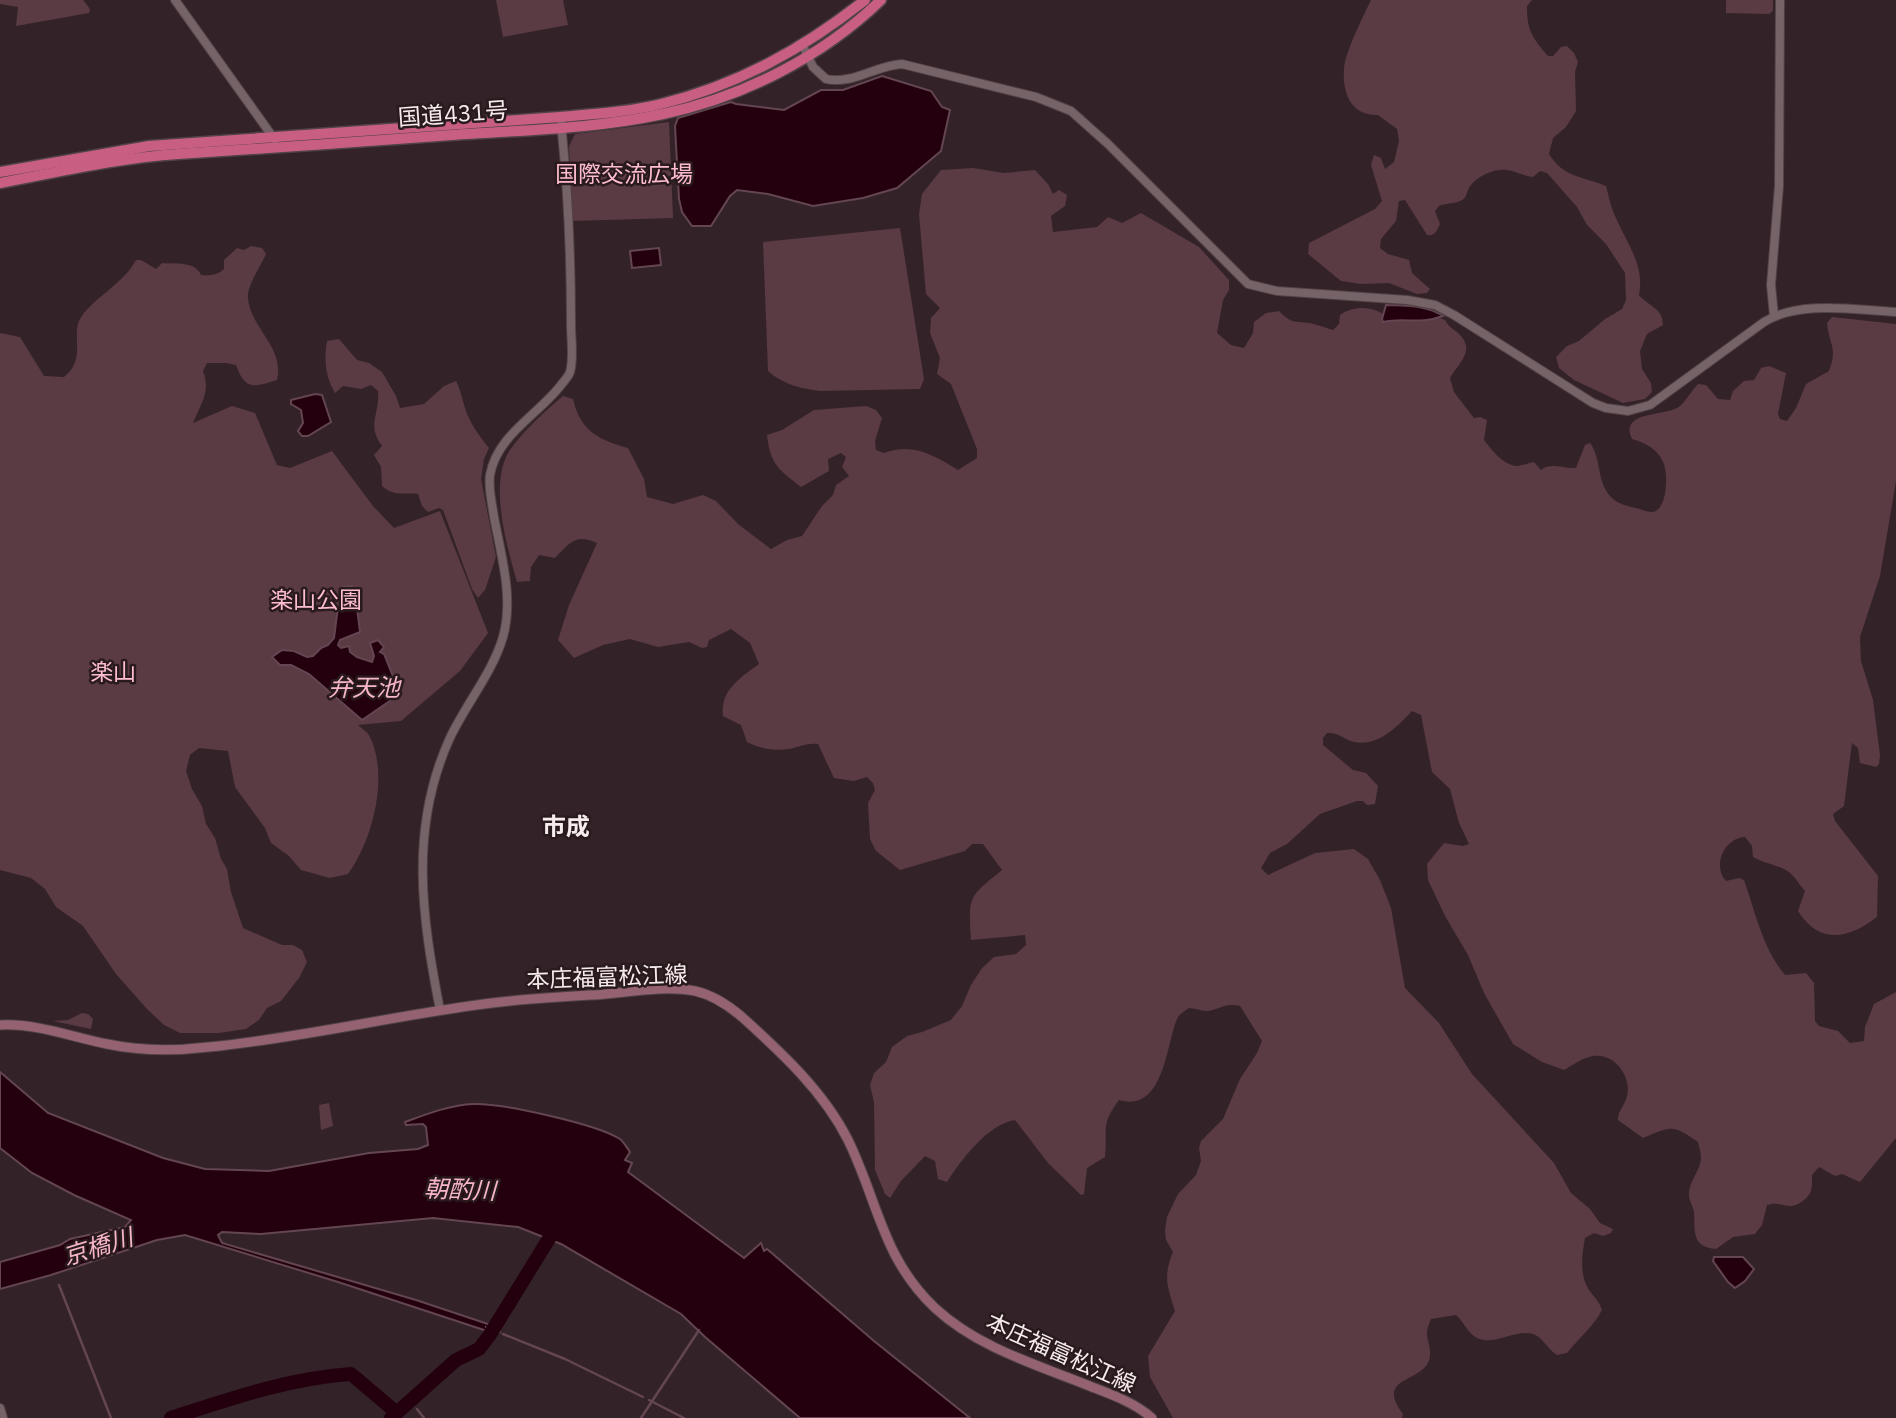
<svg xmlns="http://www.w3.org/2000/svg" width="1896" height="1418" viewBox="0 0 1896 1418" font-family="'IBM Plex Sans','Noto Sans JP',sans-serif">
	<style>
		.green { fill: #5a3a43 }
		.water { fill: #24000e; stroke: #634651; stroke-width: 2 }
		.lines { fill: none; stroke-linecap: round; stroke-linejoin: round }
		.stream { stroke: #634651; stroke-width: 2.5 }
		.river { stroke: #24000e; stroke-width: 14 }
		.tertiary-casing { stroke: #504246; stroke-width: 10 }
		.secondary-casing { stroke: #504246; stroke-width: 11 }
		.trunk-casing { stroke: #504246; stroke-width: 13 }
		.tertiary { stroke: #766368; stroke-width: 8 }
		.secondary { stroke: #956272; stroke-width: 9 }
		.trunk { stroke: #c85f83; stroke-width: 10 }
		.labels { text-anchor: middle; stroke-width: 5; stroke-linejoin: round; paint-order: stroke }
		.street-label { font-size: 23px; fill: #f6ebed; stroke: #291a1e }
		.park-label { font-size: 23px; fill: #febdce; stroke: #291a1e }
		.water-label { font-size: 24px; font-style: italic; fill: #f7b6c8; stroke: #291a1e }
		.neighbourhood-label { font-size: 24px; font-weight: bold; fill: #f6ebed; stroke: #291a1e }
	</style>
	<rect width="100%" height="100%" fill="#332328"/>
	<g class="green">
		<path d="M0,0h83l7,9 -1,4 -73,13 2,-19 -18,-3z"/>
		<path d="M496,0h67l5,25 -65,12z"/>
		<path d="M1371,0h161l-5,6c0,25 5,31 21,50h5l8,-9 6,-1 7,7 4,9 -3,10 1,39 -10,16 -13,11 -4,16c15,24 33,22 57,32 3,11 5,22 10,32 11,26 29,47 23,77 10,12 24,13 24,30l-16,9 -7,17 2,18 9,14 1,9 -7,7 -22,4 -49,-23 -15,-12 -3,-11 11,-11 12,-5 26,-22 17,-10 4,-9 -1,-27 -19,-29 -19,-19 -10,-18 -30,-34 -7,-2 -7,6c-10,-1 -17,-6 -26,-7 -13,-2 -32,7 -38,18 -3,5 -2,11 -9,13 -6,3 -15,2 -21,5l-4,5 5,13c-3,7 -5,12 -13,11l-22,-35 -6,1 -3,20 -15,18 -1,9 8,6 21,6 3,13 18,16 -3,4 -10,1 -28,-11 -28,1 -20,-3 -33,-27 1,-11 66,-34 7,-8 -11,-36 3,-10 7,3 4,11 9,-7 5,-21 -2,-12 -19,-14c-27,1 -36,-22 -34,-47 2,-18 19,-51 27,-68z"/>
		<path d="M1726,0h47v11l-4,3 -43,-1z"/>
		<path d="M669,122l4,96 -101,3 -3,-75 6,-12z"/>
		<path d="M973,168l31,5 31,-3 13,14 5,10 6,-4 8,5 -2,11 -14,10 2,16 44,-5 11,-10 14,6 19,-10 58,34 30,33v10l-6,10 -6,33 14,12 13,3 9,-15 1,-11 12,-9 13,-2c13,13 15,10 31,12 8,2 16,5 23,7l6,-6 1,-9c14,-10 34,-9 47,2l46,-1 12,4c5,9 10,9 16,16 14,16 -4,29 -11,42l4,14 20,26 6,-1 7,3 -3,20c8,10 19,25 33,26 5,0 11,-3 17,-4l7,8c10,-8 23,-1 35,-2l9,-23 5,-2c12,16 6,38 21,54 7,7 16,9 25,11 4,1 11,4 16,4 16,-1 17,-42 10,-52 -7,-13 -17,-17 -30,-21 -14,-29 35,-22 48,-33 6,-5 11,-15 18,-22l8,1 12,14 12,1 3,-9 11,-10 10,-1 7,-12 8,-2 17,7 -8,41 2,5 7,2 9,-13 10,-24 23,-13c9,-24 0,-26 -2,-48l5,-6 64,7v157l-16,95 -20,61 1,24 12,39 7,55 -1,9 -3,3 -16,-4 -2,-15 -6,-5 -8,63 -11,8 2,7 43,55 -1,41c-27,21 -57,29 -79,-6l7,-20c-5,-5 -9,-13 -15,-18 -10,-8 -25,-9 -37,-16l-1,-11 -7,-9c-21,1 -33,29 -19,44l13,-3 5,2c12,34 18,67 41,95l21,-2 8,10 1,38 4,5 19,5 12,12 14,-2 1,-14 9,-23 22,-12v146l-36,44 -18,-8 -7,2 -16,-9 -7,8c0,11 1,18 -8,25 -16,13 -20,0 -37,5l-5,20 -7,9 -22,3 -17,12c-25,-2 -21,-19 -22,-37 -1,-6 -5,-11 -5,-17 -1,-13 12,-25 12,-37 0,-5 -2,-11 -3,-16 -26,-18 -26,-16 -55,-4l-25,-18c0,-10 7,-15 9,-24 5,-20 -13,-43 -33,-40 -11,1 -21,9 -30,14l-22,-8 -29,-18 -29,-51 -16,-38 -23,-39 -17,-36 -1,-16 17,-21 19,3 6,-2 -10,-21 -9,-34 -18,-17 -11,-57 -9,-4c-15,16 -34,36 -58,31 -12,-3 -13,-9 -27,-9l-4,5v7l30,25 13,3 12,13 -3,18 -8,1 -4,-4h-6l-37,13 -33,30 -17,9 -9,15 7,7 47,-22 39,-4 14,10 12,21 11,28 14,80 34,35 33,51 82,89 17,30 19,16 10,14 13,6 -2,4 -8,3 -9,-3 -9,5c-3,16 -6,37 4,52 5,7 10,11 13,20 -8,16 -24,29 -35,43l-10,2c-10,-6 -14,-18 -24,-21 -18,-6 -43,15 -59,2 -7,-5 -11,-15 -18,-21l-25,4c-9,20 0,20 -1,37 -3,28 -57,18 -27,58l-1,4h-229l-23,-41 -2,-21 27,-45c-8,-25 -12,-35 -2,-59l-7,-12 -1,-10 2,-13 11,-23 18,-19 5,-14 -2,-13 2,-7 22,-22 17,-40 17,-26 5,-12 -22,-35c-16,-4 -22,5 -34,5 -5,0 -12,-3 -17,-3 -4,3 -10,6 -12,11 -11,26 -13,94 -58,81 -19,26 -11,27 -14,57l-18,11 -3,26 -3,1 -33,-32 -33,-43c-27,4 -54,40 -68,62l-9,-3 -3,-18 -10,-5 -24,25 -11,17 -5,-4 -10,-24 -1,-68 -4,-17 4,-12 12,-11 6,-15 15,-11 15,-4 29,-12 11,-14 9,-21 11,-17 12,-11 22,-3 10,-9 -1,-10 -54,5c-3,-45 -2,-43 31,-70l-19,-26h-11l-7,7 -65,19 -24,-19 -6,-12 -2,-36 7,-13 -2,-7 -6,-6 -13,4 -20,-3 -16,-34c-12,-1 -18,3 -29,5 -15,2 -28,0 -42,-7l-6,-17 -18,-9c-3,-26 17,-38 36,-52l-9,-21 -19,-14 -22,11 -2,7 -5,1 -13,-6 -31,5 -28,-8 -27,6 -29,13 -16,-18 11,-35 28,-62c-22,-10 -27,0 -42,15l-16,-3 -8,12 -1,14 -13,1c-10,-35 -29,-99 -7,-132 14,-20 35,-39 53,-54l10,3c7,31 25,41 55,49l16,31 3,18 26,7 30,-9 13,6 22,23 33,25 16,-9 15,-4 20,-30 11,-11 3,-10 13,-9 -7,-9 4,-10 -5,-4 -13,6 1,12 -28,16c-22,-17 -31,-23 -34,-52l15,-5 32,-20 52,-4 10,4 6,8 -7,23 1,9 8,3c28,-11 50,2 74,17l19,-12v-9l-26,-65 -14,-10 3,-16 -10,-25 1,-15 9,-10 -14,-14 -7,-80 3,-20 19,-24z"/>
		<path d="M900,228l24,151 -4,10 -100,2c-18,-2 -38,-7 -52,-20l-5,-129z"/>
		<path d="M251,246l11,2 4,6c-5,12 -20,33 -18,45 3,29 37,49 29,81 -22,7 -32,11 -41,-15l-10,-2h-19l-4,8c8,21 -2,32 -10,52l39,-17 23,7 22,52 13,3 42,-17 41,55 21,22 46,-17 48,122 -28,38 -59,50 -43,4c4,4 10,7 12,12 19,39 3,103 -22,137l-18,4 -29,-8 -12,-14 -18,-13 -6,-15 -30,-41 -7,-36 -29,-3 -9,7 -4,16 6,18 10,17 4,18 9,14 6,21 6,10 4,23 12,36 39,17h11l9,5 5,12 -8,16 -18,23 -14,7 -8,12 -13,9 -27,4h-39l-16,-8 -17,-16 -31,-35 -33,-48 -27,-19 -11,-18 -14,-11 -31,-8v-537l20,4 24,39 20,1c22,-17 8,-40 15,-56 11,-22 44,-36 57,-61h5l15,9 6,-6c14,1 33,-2 39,12 8,1 17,0 23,-6v-9l13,-12 7,2z"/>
		<path d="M339,339l18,21 12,3 13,9 14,24 4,12 24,-4 20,-18 12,-5c5,10 6,17 9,27 4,14 15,29 24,40l-5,11 -3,20 15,78 -11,33 -7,8 -6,-9 -29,-79 -4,-2 -11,4 -6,-6 -4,-12c-14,-2 -24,3 -36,-8l-1,-19 -7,-12 8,-9c-16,-23 -2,-30 -4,-55l-7,-6 -10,4 -18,-3 -8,7c-10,-17 -11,-33 -8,-52z"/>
		<path d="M82,1013l6,1 5,5 -2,10 -38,-8 15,-1z"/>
		<path d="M329,1103l4,23 -12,4 -2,-25z"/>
	</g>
	<g class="water">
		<path d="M882,76l49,15 11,16 8,3 -9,41 -44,37 -34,10 -50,8 -45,-12 -31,-4 -7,6 -19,30h-19l-10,-14 -3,-13 -4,-73 3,-8 53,-16 5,2 48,6 37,-20h22z"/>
		<path d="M659,248l2,17 -29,3 -2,-17z"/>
		<path d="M1386,305c20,1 40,0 57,11 -24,9 -38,1 -60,6l-1,-3z"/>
		<path d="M315,394l7,1 9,27 -23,14h-6l-4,-5 5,-8 -2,-13 -10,-6v-4z"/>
		<path d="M352,586l3,6 5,40 -20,8 -2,5 3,3 8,-2 1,6 7,5 15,5 2,-6 -4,-13 8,-3 6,7 -4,5 4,2 16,40 -38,26 -53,-46 -18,-9h-11l-8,-8 10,-7 12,1 13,6 6,-1 8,-8 7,-3 6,-7 6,-47 3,-4z"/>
		<path d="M0,1072l48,41 115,45 42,11 64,2 100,-18 49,-4 10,-4 -2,-18 -3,-3 -17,1 -1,-3c22,-8 45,-17 68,-18 29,-1 123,20 147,35 4,3 7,9 10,13l-5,8 7,3 -4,9 116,86 17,-15 3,8 3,-2 107,92 96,77h-170l-95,-81 -24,-23 -120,-70 -43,-17 -85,-9 -172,16 -39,-2 -4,3 4,8 194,57 75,25 -4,6 -149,-49 -153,-47 -28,5 -106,35 -51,14v-27l60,-17 10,-6 55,-12 6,-7 -57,-25 -42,-22 -32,-25z"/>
		<path d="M1714,1257h29l11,12 -9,12 -10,7 -7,-6 -15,-21z"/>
	</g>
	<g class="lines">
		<g class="stream">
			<path d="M59,1285l52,133"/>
			<path d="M486,1327l5,4 9,1"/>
			<path d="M503,1334l62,25 78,38"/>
			<path d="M649,1400l35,18"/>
			<path d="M411,1402l3,4"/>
			<path d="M417,1409l7,9"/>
			<path d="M641,1418l58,-88"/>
		</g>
		<g class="river">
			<path d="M171,1418c58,-19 119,-40 180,-44l45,38"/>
			<path d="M391,1418l65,-58 23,-11 10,-13 69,-112"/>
		</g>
		<defs>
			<g id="tertiary">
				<path d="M175,0l100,140"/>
				<path d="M803,46l10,21 13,12c26,6 51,-14 76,-15l134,33 35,14 37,33 140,140 29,7 130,9 28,5 19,10 139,88 13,5 22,3 22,-6 114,-83c36,-22 90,-12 132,-10"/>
				<path d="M1774,316l-3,-31 8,-99 1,-186"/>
				<path d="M440,1010c-18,-93 -31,-180 9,-270 16,-35 43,-66 54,-103 11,-39 -2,-82 -9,-120 -2,-14 -6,-29 -4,-42 7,-40 48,-60 71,-90 3,-4 8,-9 9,-13 4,-13 1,-33 1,-47 0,-67 -3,-135 -10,-202"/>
				<path d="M0,1408l3,10"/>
			</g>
			<path id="secondary" d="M0,1025c36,-2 72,12 107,19 33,7 68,7 102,3 92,-9 183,-31 275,-43 36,-5 73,-7 109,-9 33,-2 69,-10 102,-4 18,4 33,14 47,26 40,36 82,75 106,123 30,61 34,118 87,168 43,40 103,57 157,79 21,8 43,16 60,31"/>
			<g id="trunk">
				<path d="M0,172l149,-26 411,-29c34,-3 68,-5 101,-13 77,-19 142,-55 204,-104"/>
				<path d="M0,183c59,-11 118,-25 178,-29 91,-6 183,-12 274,-19 70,-5 142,-6 211,-21 80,-17 159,-57 218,-114"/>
			</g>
		</defs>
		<use href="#tertiary" class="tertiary-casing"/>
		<use href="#secondary" class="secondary-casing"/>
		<use href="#trunk" class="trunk-casing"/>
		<use href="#tertiary" class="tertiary"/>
		<use href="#secondary" class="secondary"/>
		<use href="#trunk" class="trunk"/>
	</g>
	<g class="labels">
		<g class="street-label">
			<text transform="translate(453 114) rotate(-4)" y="8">国道431号</text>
			<text transform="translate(607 977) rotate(-2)" y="8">本庄福富松江線</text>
			<text transform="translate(1061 1353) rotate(24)" y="8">本庄福富松江線</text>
		</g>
		<g class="park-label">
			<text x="624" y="182">国際交流広場</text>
			<text x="316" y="608">楽山公園</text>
			<text x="113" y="680">楽山</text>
		</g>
		<g class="water-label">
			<text x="364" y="696">弁天池</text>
			<text transform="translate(460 1190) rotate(2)" y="8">朝酌川</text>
			<text transform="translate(98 1247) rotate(-17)" y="8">京橋川</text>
		</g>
		<g class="neighbourhood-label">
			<text x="566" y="835">市成</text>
		</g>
	</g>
</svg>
